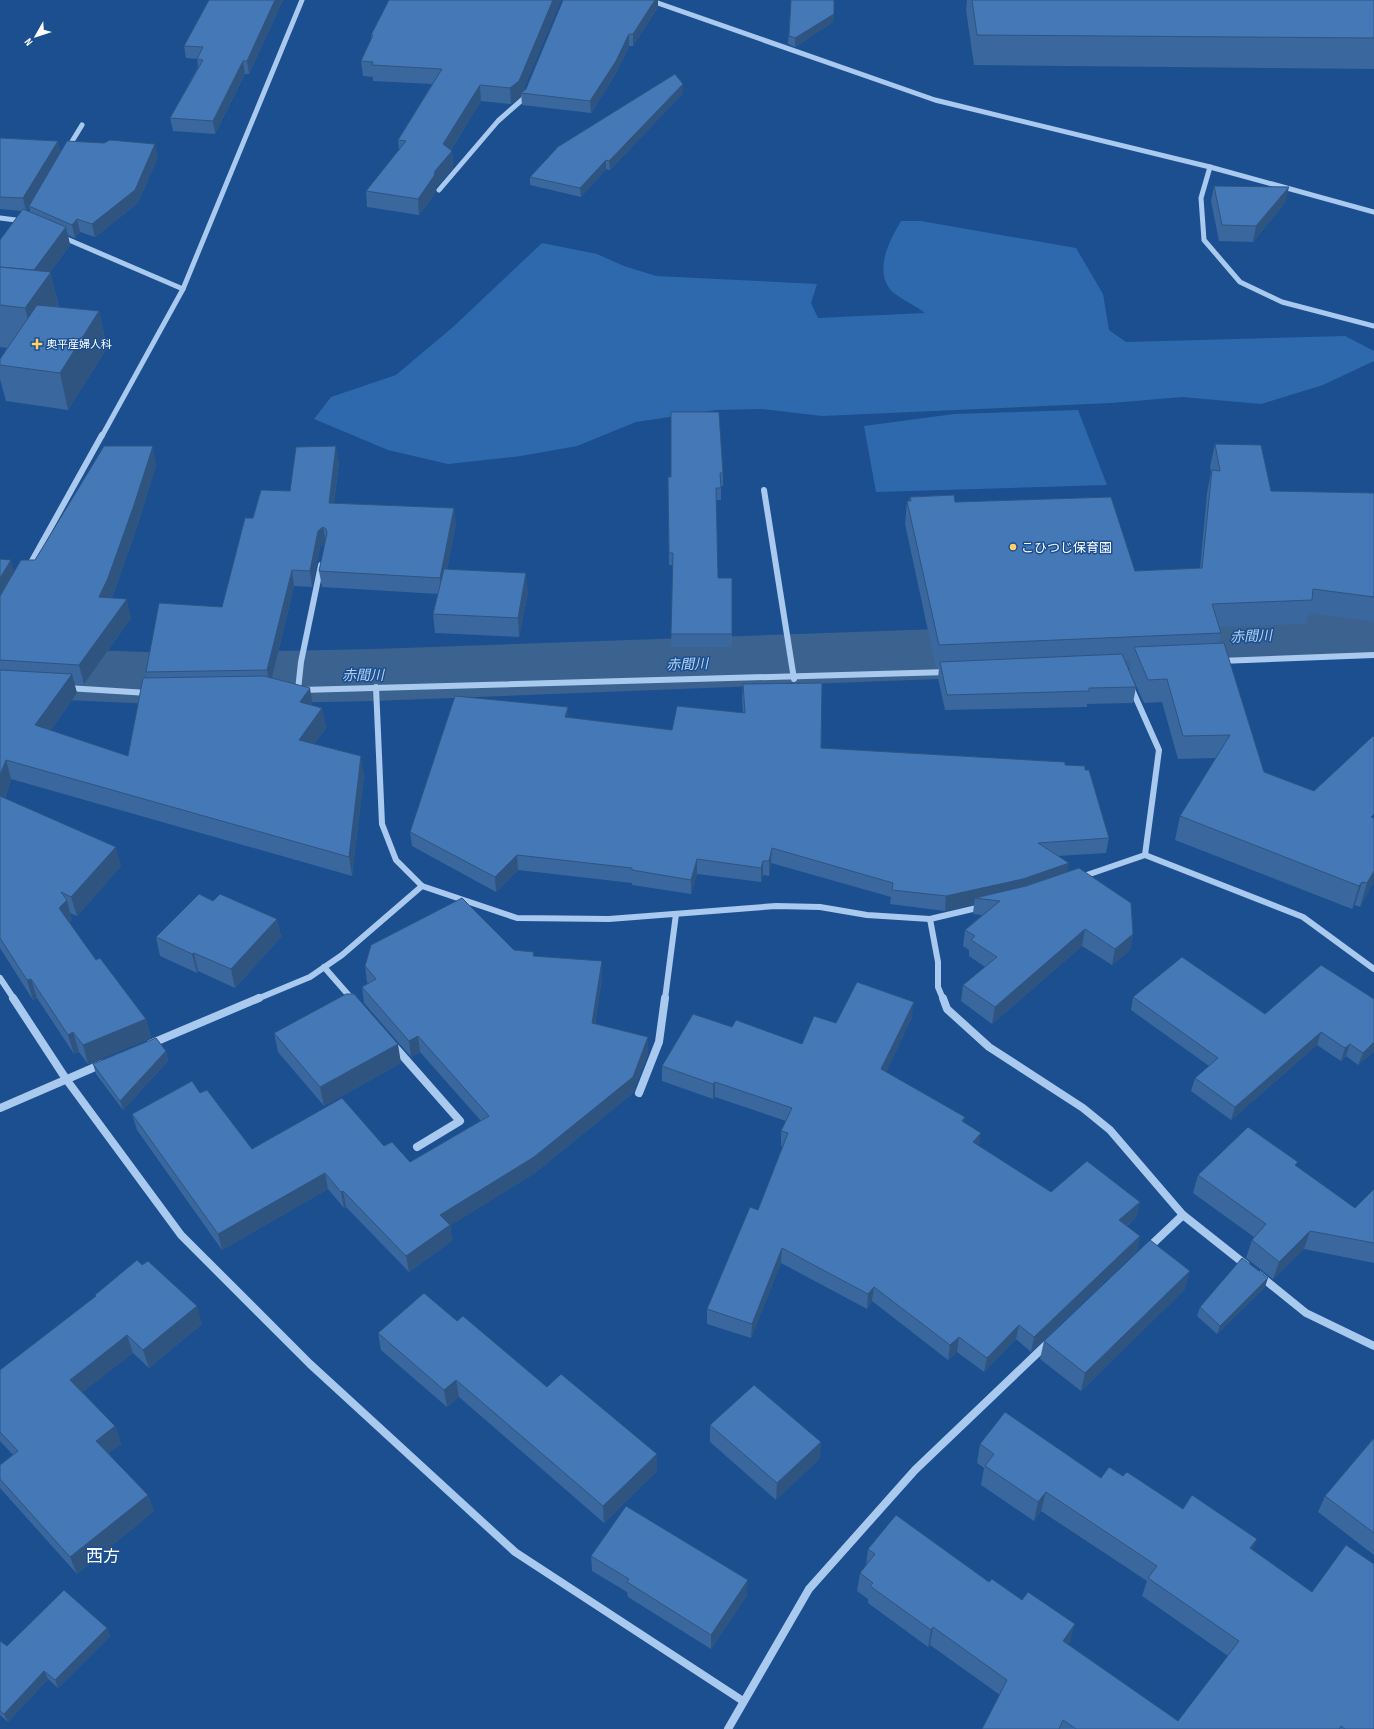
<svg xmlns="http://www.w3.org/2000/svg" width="1374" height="1729" viewBox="0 0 1374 1729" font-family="'Sofia Sans Condensed','Noto Sans JP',sans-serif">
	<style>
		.green { fill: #2e69ad }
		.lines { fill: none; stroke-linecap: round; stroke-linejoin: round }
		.river { fill: #3c6290; fill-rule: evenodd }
		.minor-far2 { stroke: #a9c9ee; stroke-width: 5 }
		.minor-far1 { stroke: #a9c9ee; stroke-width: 6 }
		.minor { stroke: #a9c9ee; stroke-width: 8 }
		.wall { fill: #3a679d; fill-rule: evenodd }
		.shaded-wall { fill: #305480 }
		.building { fill: #4478b7; stroke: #305480 }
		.poi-dot { fill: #ffd166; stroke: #1b4f8f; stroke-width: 1.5 }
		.labels { text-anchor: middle; stroke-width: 3; stroke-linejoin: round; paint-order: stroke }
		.far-poi-label { font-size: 11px; fill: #fff; stroke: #1b4f8f; text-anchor: start }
		.poi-label { font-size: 13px; fill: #fff; stroke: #1b4f8f; text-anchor: start }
		.water-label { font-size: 14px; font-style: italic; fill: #b5d3f5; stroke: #1b4f8f }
		.near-neighbourhood-label { font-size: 17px; fill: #fff; stroke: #1b4f8f }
	</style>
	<rect width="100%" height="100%" fill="#1b4f8f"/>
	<g class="green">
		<path d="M901,221h20l155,27 27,46 6,36 17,12 219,-6 29,15v10l-51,24 -62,19 -79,-7 -71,6 -289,13 -60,-7 -46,1 -80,12 -59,24 -56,10 -73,8 -60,-14 -74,-31 17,-22 65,-22 57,-48 89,-84 55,11 27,12 32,10 161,8 -6,19 7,15 107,-5c-7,-6 -32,-18 -36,-25 -14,-21 1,-48 12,-67z"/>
		<path d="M1078,410l29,75 -231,7 -12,-66 90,-12z"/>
	</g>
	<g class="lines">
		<path class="river" d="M1335,607l39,1v48l-39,-1 -397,24 -564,22 -198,4 -176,-8v-50l176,6 198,-4 564,-20z"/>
		<g class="minor-far2">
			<path d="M649,0l286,100 275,67 164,45"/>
			<path d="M68,148l14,-23"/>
			<path d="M1210,167l-9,31 3,42 36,42 42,20 92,24"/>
			<path d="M439,190l59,-69 25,-22 3,-7"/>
			<path d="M0,218l24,3"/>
			<path d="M62,237l121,52"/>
			<path d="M102,436l81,-147 119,-289"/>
		</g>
		<g class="minor-far1">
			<path d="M764,490l30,189"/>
			<path d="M28,568l74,-133"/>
			<path d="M1220,661l154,-6"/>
			<path d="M376,687l6,137 14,36 26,26 95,32 92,1 167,-13 44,1 47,8 63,4 51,-12"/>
			<path d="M67,688l81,5"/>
			<path d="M298,690l3,-28 20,-97"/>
			<path d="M301,690l647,-18"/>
			<path d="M1145,855l158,62 71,52"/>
			<path d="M1081,877l64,-22 14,-105 -28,-63"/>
			<path d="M930,919l8,43v25l5,12"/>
			<path d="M324,967l28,32"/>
			<path d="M0,978l14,21"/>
			<path d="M257,999l53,-22 32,-22 80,-69"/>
			<path d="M665,999l11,-85"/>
		</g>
		<g class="minor">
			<path d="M13,998l53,81 115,156 129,129 205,188 228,149"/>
			<path d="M352,998l2,3"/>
			<path d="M943,998l4,11 42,38 94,61 27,22 73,85 63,50"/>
			<path d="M150,1044l109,-46"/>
			<path d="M394,1046l66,75 -43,26"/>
			<path d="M639,1093l20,-51 6,-44"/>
			<path d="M0,1108l102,-44"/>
			<path d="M1147,1249l36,-34"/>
			<path d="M1259,1275l47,38 68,33"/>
			<path d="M728,1729l81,-140 106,-119 133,-127"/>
		</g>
	</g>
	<g class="wall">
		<path d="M209,0h74l-34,74h-4l-30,60 -42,-3 -3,-13 28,-51 -1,-8 -11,-1 -2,-12z"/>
		<path d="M389,0h172l-41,97 -9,7 -30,-3 -30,49 1,1 1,17 -17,19v5l-17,23 -52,-8 -1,-16 33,-41 -1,-10 34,-56 -59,-3v-4l-10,-1 -2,-15 10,-23v-3z"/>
		<path d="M791,0l43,14 -1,8 -38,25 -7,-3z"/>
		<path d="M967,0h407v69l-400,-4 -8,-55z"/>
		<path d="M658,7l-25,39h-4l-13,27 -25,40 -69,-8 -1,-12 5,-4z"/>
		<path d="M683,84v9l-73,77 -4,-1 -25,28 -51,-12v-8l26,-27v-2z"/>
		<path d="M0,138l58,3 2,11 98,5 -20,46 -43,34 -15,-5 -5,6 -7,-3 2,10 -20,27 9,35 40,4 8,37 -39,62 -62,-9 -6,-22v-20l7,-11 -7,-1v-107l22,-29 -22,-2zM29,206l1,6 -3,-2z"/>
		<path d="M1214,186l71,17 -32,39 -34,-1 -8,-40z"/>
		<path d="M1215,444l56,47 103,2v129l-65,-9 -3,11 -87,3 2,6 -2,10 45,129 110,109 -14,26 -5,-2 -3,4 -177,-69 5,-24 36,-58 -38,1 -16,-57 -18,1 -15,-33 2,-10 -6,1 11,26 -3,16 -46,1v3l-142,3 -7,-32 1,-10h-3l-31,-144 2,-23h2l1,-4 45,5 180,69 65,-3 7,-75 4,-21 -1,-5z"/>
		<path d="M339,462l-5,41 122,20 -9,46 81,23 -9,45 -84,-4 -2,-19 5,-20 -116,-7 -3,-16 6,-27 -5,3 -8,40 -18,-1 -22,92 41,28 9,2 4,20 -12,16 50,31 -12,101 -341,-97 -6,19 116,68 -44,50 -7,-3 2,7 -3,3 27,37 50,59 5,19 -63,26 -9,-12 -5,2 -37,-56 -4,2 -33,-52v-389l14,13 21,-12 121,-95 -18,59 -26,74 19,20 -47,66h-10l3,9 -27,38 78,25 19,-78 -1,-6 76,-65 31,-89 37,-27z"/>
		<path d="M723,473v13h-2v14h-5l2,78 14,56v13h-61l2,-82h-4l-1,-88z"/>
		<path d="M743,684l78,64 244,17 20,5 24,68 -3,15 -48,3 9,16 66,62 -3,16 -18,15 -30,-19 -90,78 -31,-23 2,-16 22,-18 -16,-11v-6l-6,-4 2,-16 17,-15 -9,-1 1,-10 -29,7 -55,-7 1,-7 -120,-34 -2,13 -6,-1 -2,7 -64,-8 -6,20 -59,-9v-2l-114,-13 -22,22 -84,-46 -2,-14 159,-114 103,12 71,-17 -1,-14z"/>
		<path d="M213,901l64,18 4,18 -46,51 -37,-17 -1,2 -37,-17 -4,-19z"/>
		<path d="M514,950l20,2v4l68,5v16l-7,47 53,13v17l-15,39 -98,80 -85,52 2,16 -43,31 -63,-65 -2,1 -16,-19 -106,61 -85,-120 -5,-16 68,-21 52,56 132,-3 26,16 71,-41 -61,-69 -9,5 -47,-54 -2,-16 6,-4 -1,-1 -2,-16z"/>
		<path d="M1133,997l132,17 109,-15v52l-16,14 -12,-9 -5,5 -24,-16 -86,75 -40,-29 4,-13 14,-12 -78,-56z"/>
		<path d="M912,1017l-26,55 78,51 15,23 72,46 89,10 -4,15 -9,9 13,10 -3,15 -106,101 -15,-13 -32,33 -27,-20 -9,8 -76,-59 -5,8 -86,-46 -30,75 -44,-14v-15l51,-99 25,-63 -2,-1v-15l5,-10 -71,-24 -2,2 -51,-18v-15l70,-39 70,17 34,-21z"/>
		<path d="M274,1033l127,30 -77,43 -46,-54z"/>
		<path d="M166,1051l2,10 -45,49 -27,-36 -3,-10z"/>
		<path d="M1296,1167l59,41 19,-19v74l-70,-14 -31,30 -27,-21 6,-18 2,-3 -61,-44 5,-18z"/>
		<path d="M1265,1287l-48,47 -20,-18 3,-9z"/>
		<path d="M1185,1289l-104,102 -41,-32 4,-18z"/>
		<path d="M95,1295l107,29 -53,44 -16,-15 -51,39 33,34 6,18 -13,9 46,58 -77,63 -77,-86v-23l13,-10 -13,-14v-71l96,-73z"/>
		<path d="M457,1321l90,66 110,84 -53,52 -145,-126 -12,10 -66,-57 -3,-17z"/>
		<path d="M710,1425l111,17 -2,17 -43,41 -66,-58z"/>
		<path d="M1374,1438v117l-56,-43 7,-16z"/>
		<path d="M980,1444l121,34 22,-2 60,33 70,41 121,179h-392l18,-34 -70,-50 -2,2 -60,-44v-4l-11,-8 3,-18 6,-8 2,-16 202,93 -2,2 110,77 50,-65 -86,-60 5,-15 -106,-70 -7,10 -53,-36 3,-17 -7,-5z"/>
		<path d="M591,1556l156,39 -36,54 -83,-52 -1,-5 -35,-21z"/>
		<path d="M107,1628l3,8 -52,52 -10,-9 -40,43 -8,-7v-74l7,5z"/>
	</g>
	<g class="shaded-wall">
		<path d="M275,0h8l-34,74 -2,-13z"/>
		<path d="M553,0h8l-41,97 -9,7 -1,-16z"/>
		<path d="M655,0h3v7l-25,39v-12z"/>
		<path d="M834,14l-1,8 -38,25v-9z"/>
		<path d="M629,34v12l-13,27 -25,40 -1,-12z"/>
		<path d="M243,61l2,13 -30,60 -2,-13z"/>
		<path d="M683,84v9l-73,77 -1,-9z"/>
		<path d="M480,85l1,16 -35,57 6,-7 1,17 -17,19v5l-17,23 -1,-16 17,-28 8,-27z"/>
		<path d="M58,141l2,12 -34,58 -3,-13z"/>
		<path d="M155,144l3,13 -20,46 -43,34 -3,-13z"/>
		<path d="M606,160v9l-25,28 -1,-9z"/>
		<path d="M1289,187l-4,16 -32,39 3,-16z"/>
		<path d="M77,219l3,13 -5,6 -3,-13z"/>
		<path d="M66,227l4,18 -41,55 -4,-18z"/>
		<path d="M51,272l9,43 -24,36 -11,-43z"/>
		<path d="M99,311l8,37 -39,62 -8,-37z"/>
		<path d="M153,446l3,19 -18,59 -26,74 -13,-1z"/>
		<path d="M336,446l3,16 -7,57 -3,-16z"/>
		<path d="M454,508l2,15 -14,71 -2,-16z"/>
		<path d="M323,527l3,16 -6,4 -8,40 -2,-16 8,-40z"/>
		<path d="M11,560l5,19 -16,28v-29z"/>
		<path d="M292,570l2,16 -24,100 -3,-16z"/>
		<path d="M526,573l2,19 -9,45 -1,-19z"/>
		<path d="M127,599l4,19 -47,66 -5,-19z"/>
		<path d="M72,674l5,19 -37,52 -5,-20z"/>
		<path d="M310,688l3,20 -13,-6z"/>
		<path d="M568,707l1,15 -4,-5z"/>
		<path d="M322,708l4,20 -23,31 -4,-19z"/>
		<path d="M361,756l3,19 -12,101 -3,-19z"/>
		<path d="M6,760l5,19 -11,31v-35z"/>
		<path d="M116,847l5,19 -44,50 -6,-19z"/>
		<path d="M772,848l-1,15 -2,13v-15z"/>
		<path d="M517,855l1,15 -22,22 -1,-15z"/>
		<path d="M697,859v15l-6,20v-14z"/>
		<path d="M763,861v14l-2,7v-14z"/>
		<path d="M1069,863l-3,14 -91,21 -1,6 -29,7 1,-15z"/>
		<path d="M1374,871v10l-14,26 7,-24z"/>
		<path d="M1362,882l-7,23 -3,4 7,-23z"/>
		<path d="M67,900l5,20 -8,7 -5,-19z"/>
		<path d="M277,919l4,18 -46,51 -4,-19z"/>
		<path d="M1085,929l-3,17 -90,78 3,-17z"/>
		<path d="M1133,934l-3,16 -18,15 3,-16z"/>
		<path d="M194,953l4,18 -1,2 -5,-19z"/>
		<path d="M602,961v16l-9,63 -1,-17z"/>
		<path d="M31,979l6,19 -4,2 -6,-20z"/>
		<path d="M914,1002l-2,15 -32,68 1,-16z"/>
		<path d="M146,1019l5,19 -63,26 -5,-19z"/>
		<path d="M73,1032l6,20 -5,2 -6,-19z"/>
		<path d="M1321,1032l-4,13 -86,75 4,-13z"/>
		<path d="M418,1036l2,16 -9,5 -2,-16z"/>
		<path d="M648,1037v17l-15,39 -98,80 -93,58 -2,-16z"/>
		<path d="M1374,1042v9l-16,14 5,-12z"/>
		<path d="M398,1044l3,19 -77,43 -4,-19z"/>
		<path d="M1350,1044l-4,12 -5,5 4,-13z"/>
		<path d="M166,1051l2,10 -45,49 -3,-9z"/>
		<path d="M715,1082v15l-2,2v-15z"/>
		<path d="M965,1117l-2,15 -1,-11z"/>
		<path d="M981,1133l-2,15 -6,-6z"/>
		<path d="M325,1173l3,16 -106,61 -4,-16z"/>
		<path d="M343,1191l3,16 -2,1 -3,-16z"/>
		<path d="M1140,1202l-4,15 -20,18 3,-15z"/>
		<path d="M450,1225l2,16 -43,31 -3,-16z"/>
		<path d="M1310,1231l-6,18 -31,30 6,-17z"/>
		<path d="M1140,1236l-3,15 -106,101 3,-15z"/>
		<path d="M782,1248l-1,15 -30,75 1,-14z"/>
		<path d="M1190,1271l-5,18 -104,102 4,-18z"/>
		<path d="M1268,1278l-3,9 -48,47 3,-8z"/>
		<path d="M874,1287l-2,14 -5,8 1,-15z"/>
		<path d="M197,1306l5,18 -53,44 -6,-18z"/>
		<path d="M1019,1325l-3,14 -32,33 3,-14z"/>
		<path d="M127,1335l6,18 -56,44 -7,-17z"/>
		<path d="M959,1337l-2,15 -9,8 2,-15z"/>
		<path d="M456,1380l3,17 -12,10 -3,-17z"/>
		<path d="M115,1426l6,18 -18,14 -7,-17z"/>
		<path d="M821,1442l-2,17 -43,41 1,-17z"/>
		<path d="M657,1454v17l-53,52 -1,-17z"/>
		<path d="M1046,1492l-5,19 -7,10 4,-19z"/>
		<path d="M148,1495l6,16 -77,63 -7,-17z"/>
		<path d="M1257,1539l-7,18v-9z"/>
		<path d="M748,1580l-1,15 -36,54v-14z"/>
		<path d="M1075,1624l-5,18 -11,16 4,-17z"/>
		<path d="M933,1627l-3,18 -2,2 3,-17z"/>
		<path d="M107,1628l3,8 -52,52 -3,-8z"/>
		<path d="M44,1671l4,8 -40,43 -4,-8z"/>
	</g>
	<g class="building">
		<path d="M209,0h66l-28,61h-4l-30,60 -43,-3 33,-58 -6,-1 6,-12 -19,-1z"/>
		<path d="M389,0h164l-34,81 -9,7 -30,-3 -37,59 9,7 -17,20 -1,5 -16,23 -52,-8 40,-50 -8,-1 44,-71 -70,-4 1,-3 -12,-1 12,-26h-2z"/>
		<path d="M563,0h92l-22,34h-4l-13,27 -26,40 -69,-8 5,-4z"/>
		<path d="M791,0h43v14l-39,24 -6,-2z"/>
		<path d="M972,0h402v38l-397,-3z"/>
		<path d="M675,74l8,10 -74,77 -3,-1 -26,28 -50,-11 27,-29h-1z"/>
		<path d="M0,138l58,3 -35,57 -23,-1z"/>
		<path d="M110,140l45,4 -20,46 -43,34 -15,-5 -5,6 -43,-19 38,-65 37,2z"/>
		<path d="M1214,186l75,1 -33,39 -34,-1z"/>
		<path d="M23,209l43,18 -32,43 -34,-3v-27z"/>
		<path d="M0,267l51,5 -26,36 -25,-3z"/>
		<path d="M37,305l62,6 -39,62 -60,-8v-6z"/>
		<path d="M671,412h48l4,61h-3l1,15h-5l2,90h14v56h-61l2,-81h-4l-1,-76h3z"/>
		<path d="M1215,444l46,1 10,46 103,2v104l-61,-8 -1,11 -100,4 9,29 -282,12 -32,-144h4l-1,-4 44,-2 1,7 156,-5 24,74 67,-3 10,-98 8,1z"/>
		<path d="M104,446h49l-19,59 -26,73 -9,19 28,2 -48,66 -79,-5v-64l21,-36h14z"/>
		<path d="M336,446l-7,57 125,5 -14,70 -121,-7 8,-38 -1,-4 -3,-2 -5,4 -8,40 -18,-1 -25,100 -121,2 13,-69 63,4 23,-89h8l8,-28 29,1 6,-44z"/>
		<path d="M0,559l11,1 -11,18z"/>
		<path d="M444,569l82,4 -8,45 -85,-4z"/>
		<path d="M1224,643l40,129 50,19 59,-55 1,1v77l-3,3 3,1v53l-7,12 -5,-1 -3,4 -179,-70 50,-81 -47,1 -16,-57 -19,1 -14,-33z"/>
		<path d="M1122,654l14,33 -47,1v3l-142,4 -7,-33z"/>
		<path d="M0,670l72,4 -37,51 93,31 15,-78 121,-2 46,12 -10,14 22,6 -23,32 62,16 -12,101 -343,-97 -6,15z"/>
		<path d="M822,683l-1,65 244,14v3l20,1v4h4l20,68 -71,5 31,20 -46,16 -77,17 -54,-6 1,-7 -121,-35 -3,13h-6l-2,7 -64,-9 -6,21 -59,-10v-2l-115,-13 -22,22 -85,-45 45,-136 113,11 -3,10 107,13 5,-24 68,7 -2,-29z"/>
		<path d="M0,796l116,51 -45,50 -10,-5 6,8 -8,8 37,52 4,-2 46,61 -63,26 -10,-13 -5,3 -37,-56 -4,1 -27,-42z"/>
		<path d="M1079,868l52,35 2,31 -18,15 -30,-20 -90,78 -32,-22 34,-28 -26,-17 4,-4 -10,-6 35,-29 -25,-3 51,-12z"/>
		<path d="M199,894l14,7 7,-7 57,25 -46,50 -37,-16 -2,1 -36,-17z"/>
		<path d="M462,898l52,52 20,2 -1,4 69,5 -10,62 56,14 -15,40 -99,80 -94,58 10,10 -44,31 -63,-65 -2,1 -16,-19 -107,61 -86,-120 60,-33 8,12 7,-3 45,59 90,-51 42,48 8,-4 18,20 79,-46 -71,-80 -9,5 -47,-54 14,-8 -11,-13 6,-21z"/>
		<path d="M1182,957l83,57 56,-49 53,34v43l-11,11 -13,-9 -5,4 -24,-16 -86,75 -40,-29 23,-20 -85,-61z"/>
		<path d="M857,982l57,20 -33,67 84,48 -3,4 19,12 -8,9 78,50 36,-31 53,41 -21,18 21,16 -106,101 -15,-12 -32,33 -28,-21 -9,8 -76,-58 -6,7 -86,-46 -30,76 -45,-15 43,-102 8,3 30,-77 -7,-2 11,-23 -77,-26 -2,2 -51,-18 31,-52 39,13 4,-7 66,24 12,-28 22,7z"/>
		<path d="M346,994h8l44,50 -78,43 -46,-54z"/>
		<path d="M156,1038l10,13 -46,50 -27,-37z"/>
		<path d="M1248,1127l50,35 -3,3 60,43 19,-19v54l-64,-12 -31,31 -27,-22 14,-16 -68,-49z"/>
		<path d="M1150,1240l40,31 -105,102 -41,-32z"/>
		<path d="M1242,1258l26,20 -48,48 -20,-19z"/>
		<path d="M137,1260l5,5 6,-4 49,45 -54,44 -16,-15 -57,45 45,46 -19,15 52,54 -78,62 -70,-78v-14l18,-14 -18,-19v-62l96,-74 -1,-1z"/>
		<path d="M424,1293l33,28 6,-5 84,71 14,-13 96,80 -54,52 -147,-126 -12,10 -66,-57z"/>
		<path d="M754,1385l67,57 -44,41 -67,-58z"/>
		<path d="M1005,1412l96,66 8,-11 14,9 4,-4 56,37 9,-14 65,44 -7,9 62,44 34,-47 28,19v165h-29l-4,-3 -2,3h-263l-13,-9 -4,9h-77l25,-49 -74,-53 -2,3 -61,-44 3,-3 -13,-10 15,-19 -7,-5 28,-34 93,67 3,-3 30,21 6,-8 47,32 -12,17 115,80 61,-80 -91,-63 9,-12 -111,-74 -8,10 -53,-36 9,-12 -14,-10z"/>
		<path d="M1374,1438v95l-49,-37z"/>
		<path d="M626,1506l122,74 -37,55 -84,-53 2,-3 -38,-23z"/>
		<path d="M64,1590l43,38 -52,52 -11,-9 -40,43 -4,-3v-70l7,5z"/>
	</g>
	<g class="poi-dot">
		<path d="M35 338h4v4h4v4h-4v4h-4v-4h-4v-4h4z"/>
		<circle cx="1013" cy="547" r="4"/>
	</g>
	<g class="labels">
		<g class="far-poi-label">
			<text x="46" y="348">奥平産婦人科</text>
		</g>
		<g class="poi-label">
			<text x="1021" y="552">こひつじ保育園</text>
		</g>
		<g class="water-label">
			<text transform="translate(1251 636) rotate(-3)" y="5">赤間川</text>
			<text transform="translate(687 664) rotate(-2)" y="5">赤間川</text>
			<text transform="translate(363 675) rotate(-1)" y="5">赤間川</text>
		</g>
		<g class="near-neighbourhood-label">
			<text x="103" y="1562">西方</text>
		</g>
	</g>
	<g transform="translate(36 36) rotate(231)" stroke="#1b4f8f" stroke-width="3" paint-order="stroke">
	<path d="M0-3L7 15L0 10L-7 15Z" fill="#ffffff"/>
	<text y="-6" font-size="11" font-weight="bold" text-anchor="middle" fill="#ffffff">N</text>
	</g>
</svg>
